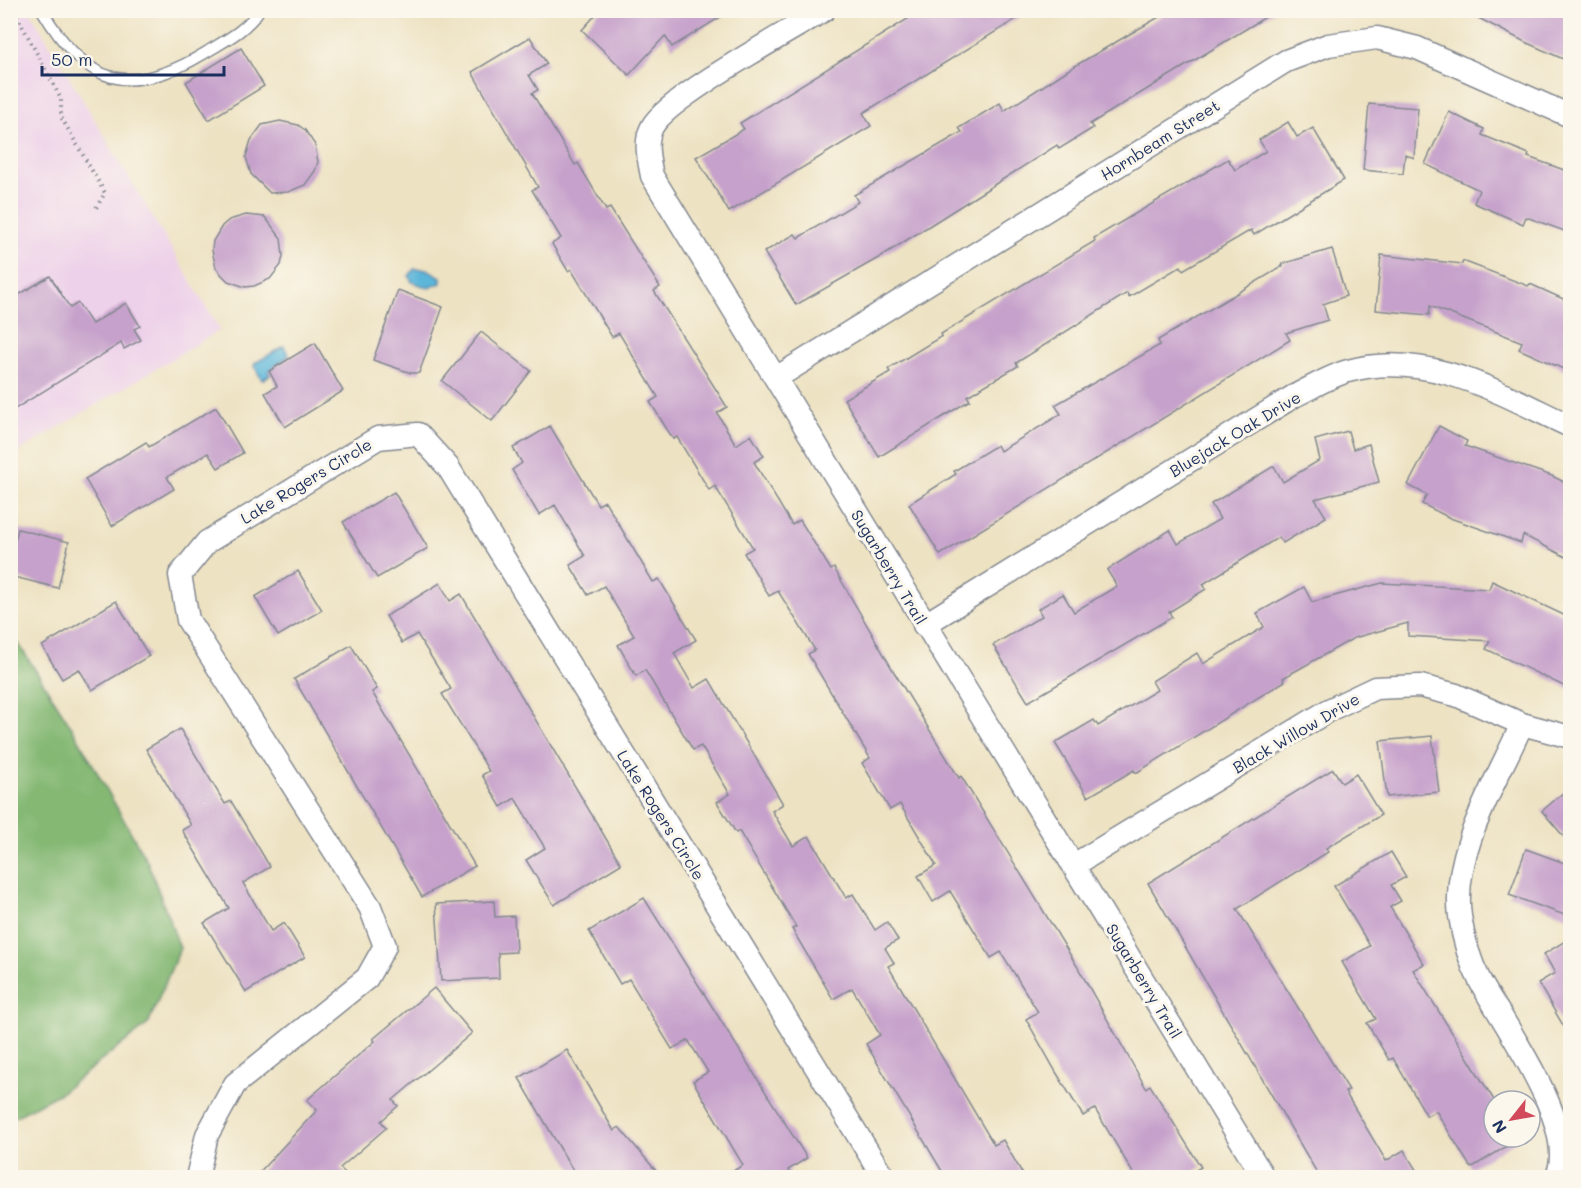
<svg xmlns="http://www.w3.org/2000/svg" width="1581" height="1188" viewBox="0 0 1581 1188" font-family="Mali,sans-serif">
	<style>
		.built { fill: #edd0e9 }
		.forest { fill: #84b873; stroke: #507468; stroke-width: 1.5 }
		.water { fill: #5cb6d9; stroke: #3c729c; stroke-width: 1.5 }
		.building { fill: #c6a1cb }
		.lines { fill: none; stroke-linecap: round; stroke-linejoin: round }
		.lane-casing { stroke: #848890; stroke-width: 13 }
		.street-casing { stroke: #848890; stroke-width: 25 }
		.path { stroke: #848890; stroke-width: 4; stroke-dasharray: 1.5 4.5; stroke-linecap: butt }
		.lane { stroke: #fff; stroke-width: 10 }
		.street { stroke: #fff; stroke-width: 22 }
		.labels { text-anchor: middle; stroke-width: 6; stroke-linejoin: round; paint-order: stroke }
		.street-label { font-size: 16px; fill: #1b2f5e; stroke: #fbf7ec }
	</style>
	<rect width="100%" height="100%" fill="#fbf7ec"/>
	<filter id="ink" filterUnits="userSpaceOnUse"><feTurbulence type="fractalNoise" baseFrequency=".0167" numOctaves="2"/><feDisplacementMap in="SourceGraphic" scale="12" xChannelSelector="R" yChannelSelector="G"/><feConvolveMatrix kernelMatrix="1 2 1 2 8 2 1 2 1" color-interpolation-filters="sRGB"/></filter>
	<filter id="wash" filterUnits="userSpaceOnUse"><feTurbulence type="fractalNoise" baseFrequency=".008" numOctaves="4" result="noise"/><feDisplacementMap in="SourceGraphic" scale="24" xChannelSelector="R" yChannelSelector="G"/><feGaussianBlur stdDeviation="1.35" result="paint"/><feColorMatrix in="noise" values="0 0 0 0 0 0 0 0 0 0 0 0 0 0 0 0 0 1.4 0 .05"/><feComposite in="paint" operator="in"/></filter>
	<g filter="url(#wash)">
		<rect width="100%" height="100%" fill="#ede2c2"/>
		<path class="built" d="M29,10l191,320 -209,126 -1,-445z"/>
		<path class="forest" d="M11,632l63,99 74,132 32,85 -32,76 -88,69 -49,26z"/>
		<g class="water">
			<path d="M414,269h13l14,8v6l-12,5 -17,-6 -3,-6z"/>
			<path d="M284,346l5,10 -21,15 2,4 -8,5 -8,-14 1,-3z"/>
		</g>
		<g id="blocks">
			<g class="building">
				<path d="M600,10h132l-60,37 -7,-11 -36,39 -47,-45z"/>
				<path d="M922,10h109l-168,103 8,13 -142,86 -33,-55 48,-28 -4,-6z"/>
				<path d="M1171,10h106l-187,114 3,4 -34,21 -2,-4 -177,112 -84,48 -32,-53 31,-18 3,4 60,-36 -4,-7 108,-63 -3,-4 41,-25 4,8 64,-41z"/>
				<path d="M1463,10h107v52l-45,-20z"/>
				<path d="M530,37l17,27 -18,11 9,15 -6,3 43,72 3,-2 28,47 4,-2 50,79 -6,4 73,116 -10,6 19,32 15,-10 13,21 -10,6 38,63 8,-5 31,50 3,-2 60,104 65,106 2,-2 116,190 69,122 4,-3 51,82 -18,11h-47l-41,-69 -12,7 -27,-44 -30,-53 12,-7 -37,-60 -10,6 -41,-67 -17,11 -15,-26 18,-11 -36,-61 -10,6 -28,-47 8,-5 -62,-104 7,-4 -37,-59 -9,5 -25,-43 9,-5 -38,-62 -6,4 -32,-53 -4,2 -23,-37 8,-5 -39,-64 -7,4 -41,-68 -3,2 -16,-27 9,-6 -29,-48 6,-3 -66,-115z"/>
				<path d="M241,48l23,38 -55,34 -23,-38z"/>
				<path d="M1369,104l49,4 -4,50 -9,-4 -2,20 -40,-4z"/>
				<path d="M1449,112l35,17 -2,6 47,19 -1,3 42,15v61l-44,-16 -3,7 -49,-21 5,-13 -54,-26z"/>
				<path d="M280,121l18,4 7,5 10,15 3,17 -3,9 -10,14 -17,7 -18,1 -19,-19 -5,-17 5,-17 11,-15z"/>
				<path d="M1288,122l9,15 16,-9 31,52 -90,55 -3,-5 -68,40 -2,-4 -52,31 -2,-4 -111,70 2,3 -51,30 3,4 -91,57 -35,-58 46,-27 -2,-3 54,-33 -1,-2 154,-93 -1,-3 134,-79 7,11 31,-19 -7,-11z"/>
				<path d="M246,215l19,2 16,21 2,18 -2,9 -11,14 -16,7 -9,1 -17,-6 -6,-6 -6,-7 -4,-18 1,-9 9,-15 7,-6z"/>
				<path d="M1332,249l14,47 -23,8 5,16 -42,13 4,7 -350,215 -31,-51 47,-30 -2,-3 43,-26 3,6 61,-37 -6,-9 105,-60 -2,-5 125,-74 -1,-2z"/>
				<path d="M1381,255l81,9 1,-3 65,25 2,-2 40,18v70l-51,-23 3,-7 -92,-36 -1,9 -53,-5z"/>
				<path d="M50,276l20,32 8,-5 14,21 34,-21 14,23 -6,3 7,11 -17,9 -3,-6 -111,69v-112z"/>
				<path d="M398,290l45,17 -24,66h-8l-38,-13z"/>
				<path d="M481,332l50,39 -39,50 -50,-40z"/>
				<path d="M315,343l28,48 -58,36 -20,-34 12,-7 -8,-15z"/>
				<path d="M216,407l27,46 -25,15 -10,-15 -41,24 7,12 -62,37 -27,-47 61,-37 3,5z"/>
				<path d="M550,426l48,79 7,-4 48,81 6,-3 37,61 -22,13 20,35 15,-9 74,125 -11,7 21,35 16,-10 37,62 7,-4 22,36 12,-8 11,18 -13,8 9,15 -6,3 106,179 9,-5 22,38h-79l-80,-134 14,-9 -28,-47 -19,11 -41,-70 4,-2 -57,-96 -3,2 -19,-31 13,-8 -29,-48 -8,4 -48,-80 -9,6 -18,-31 16,-9 -30,-50 -16,9 -18,-30 15,-9 -30,-51 -16,10 -27,-45 10,-7 -9,-15z"/>
				<path d="M1439,426l28,15 -2,5 87,30 18,9v74l-47,-24 -2,8 -71,-25 -28,-14 5,-9 -19,-10z"/>
				<path d="M1348,431l5,18 16,-5 10,38 -64,17 11,18 -43,26 -4,-6 -76,47 3,5 -37,23 3,5 -144,85 -35,-57 49,-29 -4,-7 25,-15 11,18 43,-26 -10,-16 63,-40 8,14 42,-25 -9,-15 63,-38 9,16 37,-22 -5,-20z"/>
				<path d="M394,492l34,56 -51,30 -34,-56z"/>
				<path d="M18,529l51,13 -11,46 -48,-12v-16z"/>
				<path d="M298,571l24,39 -44,26 -23,-39z"/>
				<path d="M1492,581l78,37v71l-84,-40 4,-8 -82,-5v-13l-54,15 -71,40 2,3 -149,92 -2,-3 -46,27 -33,-54 39,-23 4,6 59,-36 -5,-9 45,-28 6,11 61,-37 -7,-14 47,-26 8,15 70,-19 107,6z"/>
				<path d="M440,583l10,18 11,-7 160,270 -67,41 -28,-45 19,-12 -30,-50 -14,9 -19,-32 7,-4 -47,-77 9,-5 -34,-55 -15,9 -16,-27z"/>
				<path d="M116,601l33,55 -57,34 -13,-21 -17,10 -20,-33z"/>
				<path d="M351,645l26,44 -5,3 103,174 -53,31 -128,-218z"/>
				<path d="M180,729l45,75 6,-3 39,66 -27,16 28,48 13,-8 21,34 -59,35 -42,-69 25,-15 -47,-78 9,-5 -45,-76z"/>
				<path d="M1432,736l7,56 -52,5 -7,-56z"/>
				<path d="M1333,769l9,14 14,-9 25,41 -55,33 2,4 -91,57 112,181 -4,2 41,69 18,-11 17,28h-101l-172,-295z"/>
				<path d="M1570,787v57l-28,-33z"/>
				<path d="M1526,849l44,16v52l-61,-22z"/>
				<path d="M1391,852l15,25 -15,8 10,16 -11,6 34,57 -11,6 81,130v37h28l-51,31 -35,-57 -9,5 -34,-58 -4,2 -22,-37 9,-4 -34,-57 28,-16 -36,-60z"/>
				<path d="M644,898l163,260 -19,12 4,8h-70l21,-13 -50,-84 15,-9 -20,-32 -16,9 -43,-70 -9,5 -31,-53z"/>
				<path d="M494,901l1,16 19,-1 2,36 -18,1 1,25 -58,3 -5,-77z"/>
				<path d="M1570,938v99l-32,-54 17,-10 -11,-19z"/>
				<path d="M434,988l38,45 -79,67 5,6 -17,15 5,7 -46,40 10,10h-96l63,-68 -10,-10 68,-59 -2,-2z"/>
				<path d="M567,1050l47,81 5,-4 43,51h-82l-9,-11 -52,-89z"/>
			</g>
		</g>
	</g>
	<g filter="url(#ink)">
		<use href="#blocks" fill-opacity="0" stroke="#848890" stroke-width="1.5"/>
		<g class="lines">
			<defs>
				<path id="lane" d="M42,10c44,75 87,89 163,43 19,-12 41,-22 54,-43"/>
				<g id="street">
					<path d="M824,10c-34,21 -157,88 -172,117 -8,15 -3,33 0,49l612,1002"/>
					<path d="M776,378l510,-317 42,-16 49,-7 40,10 153,68"/>
					<path d="M924,625l370,-229c17,-8 36,-20 54,-25 80,-22 153,23 222,55"/>
					<path d="M1522,724c-25,57 -71,128 -62,192 3,21 10,46 20,65 25,46 101,148 76,197"/>
					<path d="M1074,865l257,-156 44,-21 45,-2 36,9 66,29 48,13"/>
					<path d="M197,1178l10,-43 28,-51 132,-106 18,-32 -15,-39 -182,-287 -8,-45 27,-33 171,-104 40,-4 30,33 436,711"/>
				</g>
			</defs>
			<use href="#lane" class="lane-casing"/>
			<use href="#street" class="street-casing"/>
			<path class="path" d="M14,10l47,89v18l44,76 -9,15"/>
			<use href="#lane" class="lane"/>
			<use href="#street" class="street"/>
		</g>
	</g>
	<g class="labels">
		<g class="street-label">
			<text transform="translate(1160 140) rotate(-32)" y="6">Hornbeam Street</text>
			<text transform="translate(1235 434) rotate(-31)" y="6">Bluejack Oak Drive</text>
			<text transform="translate(306 481) rotate(-31)" y="6">Lake Rogers Circle</text>
			<text transform="translate(889 567) rotate(59)" y="6">Sugarberry Trail</text>
			<text transform="translate(1296 733) rotate(-30)" y="6">Black Willow Drive</text>
			<text transform="translate(661 815) rotate(58)" y="6">Lake Rogers Circle</text>
			<text transform="translate(1144 981) rotate(59)" y="6">Sugarberry Trail</text>
		</g>
	</g>
	<rect width="1581" height="1188" fill="none" stroke="#fbf7ec" stroke-width="36"/>
	<g transform="translate(1512 1119) rotate(239)"><circle r="28" fill="#fbf7ec" stroke="#a1a7b3" stroke-width="1.5"/>
	<path d="M0-4.5L10 22L0 15L-10 22Z" fill="#d1495b"/>
	<text y="-9" font-size="16" font-weight="bold" text-anchor="middle" fill="#1b2f5e">N</text>
	</g>
	<path d="M42 66v9h182v-9" fill="none" stroke="#1b2f5e" stroke-width="3"/>
	<text x="51" y="66" font-size="18" fill="#1b2f5e" stroke="#fbf7ec" stroke-width="4.5" paint-order="stroke">50 m</text>
</svg>
